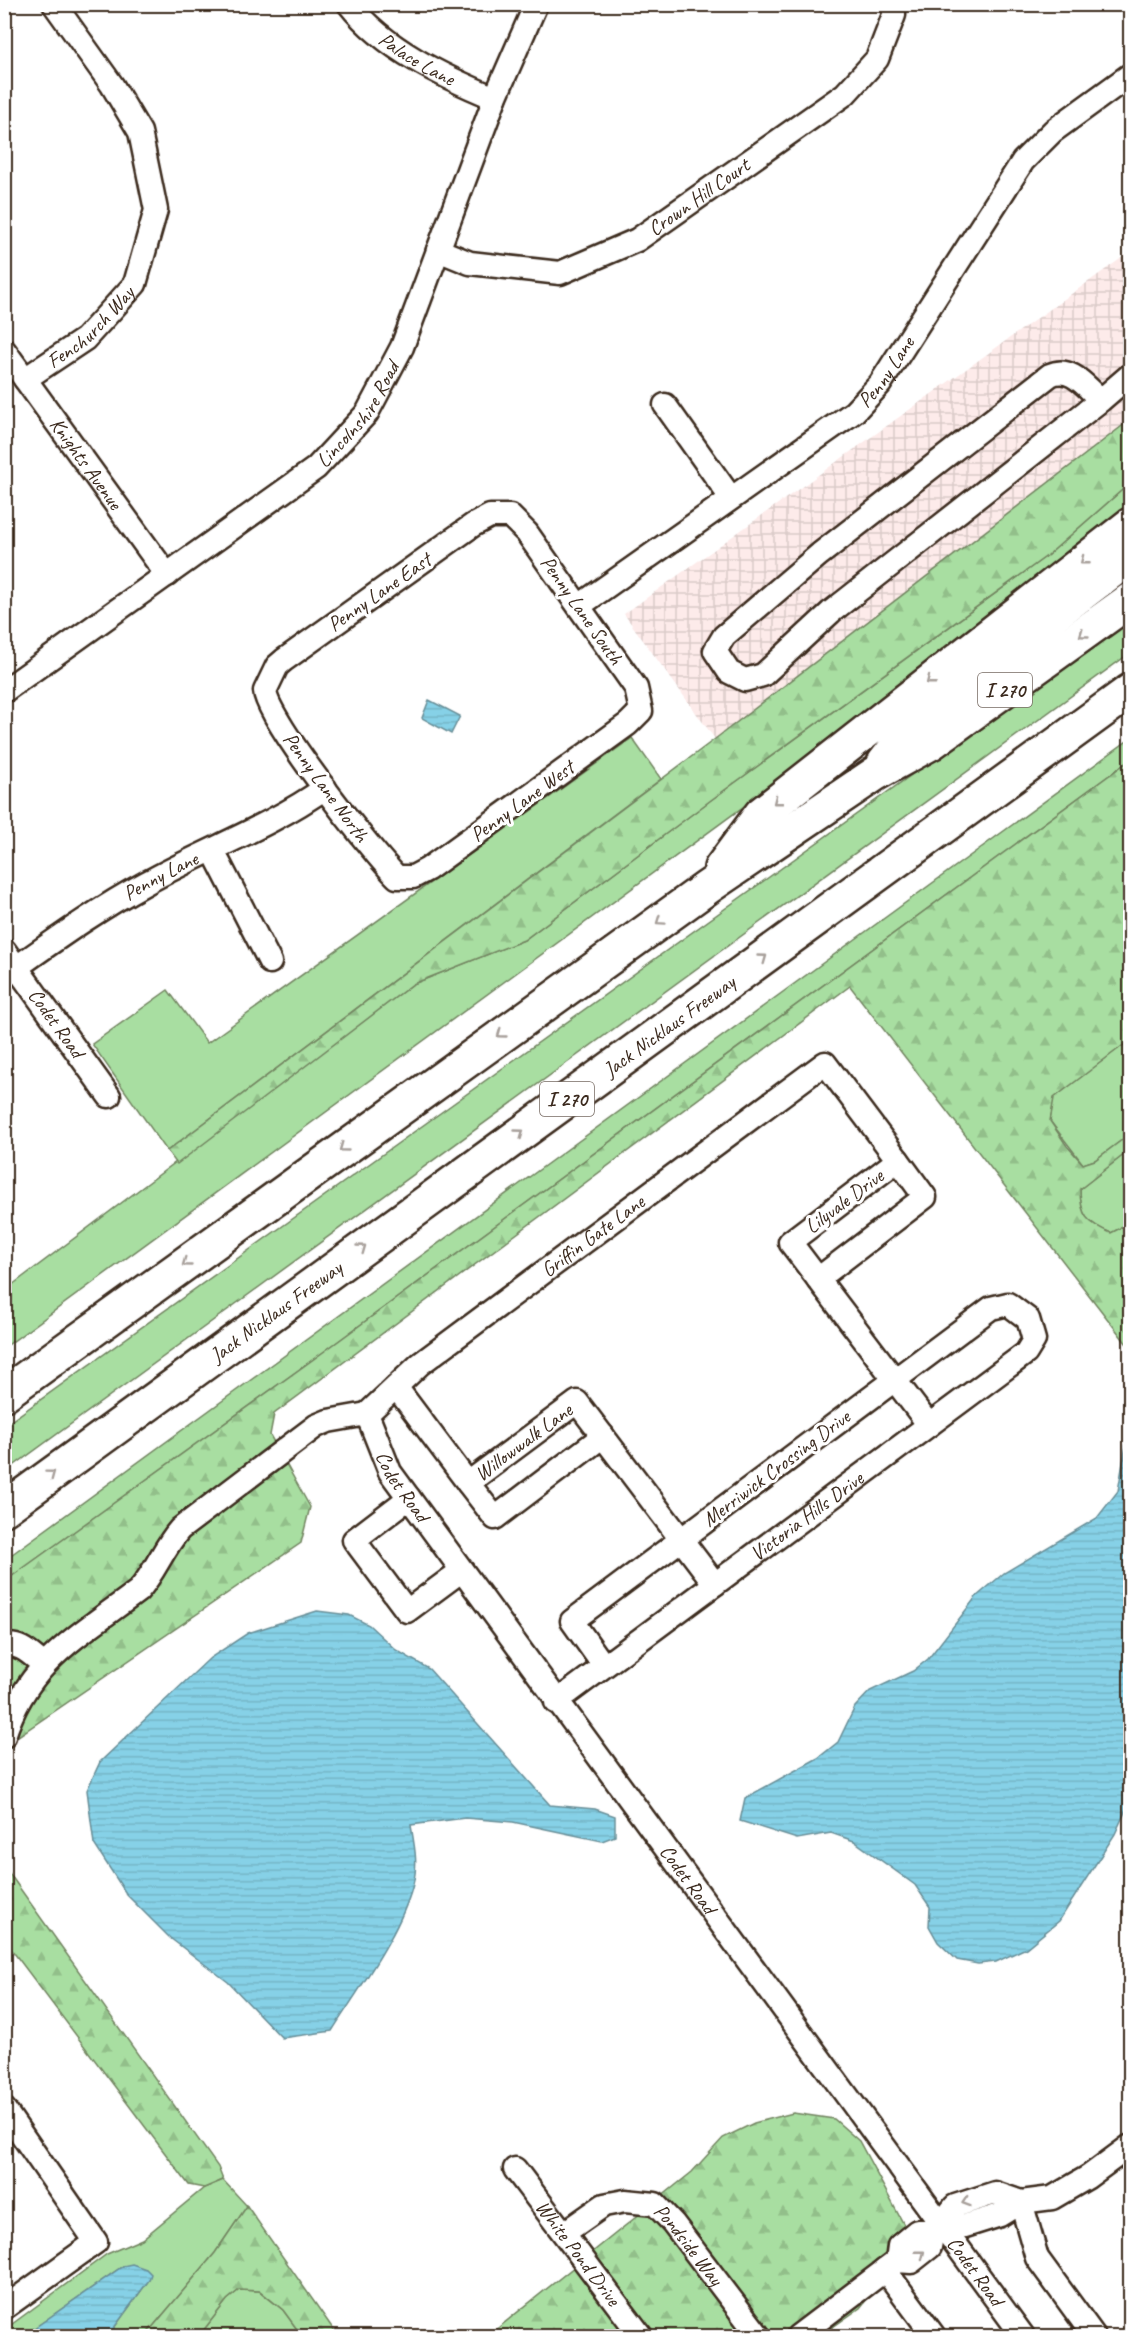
<svg xmlns="http://www.w3.org/2000/svg" width="1135" height="2341" viewBox="0 0 1135 2341" font-family="Caveat,sans-serif">
	<style>
		.industrial { fill: url(#industrial-grid) }
		.green { fill: #a8dea1; stroke: #728460; stroke-width: 1.5 }
		.forest { fill: url(#forest-firs); stroke: #728460; stroke-width: 1.5 }
		.water { fill: url(#water-rules); stroke: #688e97; stroke-width: 1.5 }
		.lines { fill: none; stroke-linecap: round; stroke-linejoin: round }
		.minor-casing { stroke: #3b2a1e; stroke-width: 27 }
		.highway-casing { stroke: #3b2a1e; stroke-width: 38 }
		.minor { stroke: #fff; stroke-width: 22 }
		.highway { stroke: #fff; stroke-width: 33 }
		.oneway { stroke: #a79f9a }
		.labels { text-anchor: middle; stroke-width: 6; stroke-linejoin: round; paint-order: stroke }
		.shield { fill: #fff; stroke: #766a62; stroke-width: 1.5 }
		.shield-label { font-size: 20px; font-weight: bold; fill: #3b2a1e }
		.street-label { font-size: 21px; fill: #3b2a1e; stroke: #fff }
	</style>
	<defs>
		<pattern id="industrial-grid" width="8" height="8" patternUnits="userSpaceOnUse" patternTransform="scale(1.5)"><rect width="8" height="8" fill="#fdebea"/><path d="M0 4h8M4 0v8" fill="none" stroke="#dacac8"/></pattern>
		<pattern id="forest-firs" width="22" height="20" patternUnits="userSpaceOnUse" patternTransform="scale(1.5)"><rect width="22" height="20" fill="#a8dea1"/><path d="M5 1l3.5 6h-7zM16 11l3.5 6h-7z" fill="#92bf8a"/></pattern>
		<pattern id="water-rules" width="6" height="5" patternUnits="userSpaceOnUse" patternTransform="scale(1.5)"><rect width="6" height="5" fill="#86d1e7"/><path d="M0 2.5h6" fill="none" stroke="#75b4c6"/></pattern>
	</defs>
	<rect width="100%" height="100%" fill="#fff"/>
	<filter id="ink" filterUnits="userSpaceOnUse"><feTurbulence type="fractalNoise" baseFrequency=".0167" numOctaves="2"/><feDisplacementMap in="SourceGraphic" scale="12" xChannelSelector="R" yChannelSelector="G"/><feConvolveMatrix kernelMatrix="1 2 1 2 8 2 1 2 1" color-interpolation-filters="sRGB"/></filter>
	<g filter="url(#ink)">
		<path class="industrial" d="M1130,252v168l-415,319 -91,-125z"/>
		<g class="green">
			<path d="M1130,483v35l-182,139 -943,690 -1,-56 409,-307 111,-44 187,-140 337,-245z"/>
			<path d="M1130,618v35l-1125,819 -1,-46z"/>
			<path d="M632,738l29,41 -494,372 -75,-107 76,-54 39,53z"/>
			<path d="M1130,739v21l-808,593 -317,229 -1,-22z"/>
			<path d="M1130,1040v94l-35,26 -12,4 -33,-43 3,-23z"/>
			<path d="M1130,1150v73l-19,10c-24,-10 -31,-17 -31,-44z"/>
			<path d="M223,2180l24,26 -32,47 -70,83h-37l41,-56 -26,-14 -100,70h-18l-1,-6 103,-76 35,-15 62,-51z"/>
			<path d="M239,2290l20,1 24,19 19,26h-103l28,-36z"/>
		</g>
		<g class="forest">
			<path d="M1130,420v63l-82,72 -337,245 -187,140 -111,44 -236,180 -10,-13 548,-412z"/>
			<path d="M1130,760v280l-76,58 -4,23 17,25 16,18 12,-4 35,-26v16l-50,39c0,27 7,34 31,44l19,-10v125l-280,-362 -576,428 -4,21 40,72 -9,36 -296,202 -1,-163 318,-229z"/>
			<path d="M4,1866l214,301 5,13 -19,8 -15,-3 -184,-244z"/>
			<path d="M793,2113l41,6 25,22 45,84 -3,31 -41,52 -40,28h-332l204,-164 31,-34 31,-15z"/>
			<path d="M247,2206l91,130h-36l-19,-26 -23,-19 -21,-1 -12,10 -28,36h-54l70,-83z"/>
		</g>
		<g class="water">
			<path d="M429,700l31,16 -9,18 -29,-16z"/>
			<path d="M1130,1423v378l-15,33 -56,87 -33,27 -30,14 -18,2 -21,-4 -19,-18 -9,-16 1,-19 -15,-22 -61,-44 -23,-8 -34,6 -57,-18 5,-23 73,-40 20,-16 17,-35 15,-16 43,-20 15,-12 48,-62 28,-24 93,-55 21,-27z"/>
			<path d="M317,1611l32,4 20,10 27,25 33,19 121,136 45,4 20,7v20l-13,5 -89,-19 -48,-4 -54,7c3,19 7,36 3,55 -10,48 -56,110 -82,151l-50,7 -54,-56 -58,-44 -43,-43 -33,-51 -7,-54 13,-28 110,-104 38,-25z"/>
			<path d="M132,2264l14,5 5,5 -2,6 -41,56h-85l100,-70z"/>
		</g>
		<g class="lines">
			<defs>
				<g id="minor">
					<path id="s1" d="M349,4c35,45 95,73 146,94"/>
					<path id="s2" d="M438,250l32,13 90,10 77,-33 208,-146 32,-35 17,-44v-11"/>
					<path id="s3" d="M4,350l163,225"/>
					<path id="s4" d="M25,379l60,-40 50,-55 21,-74 -16,-78 -28,-47 -58,-81"/>
					<path d="M1101,400c-15,-13 -30,-35 -51,-25l-230,179 -96,82 -9,15 14,21 16,8 18,-5 68,-63 270,-212 29,-25"/>
					<path d="M665,405l66,93"/>
					<path d="M490,516h20l17,17 109,155 5,23 -13,13 -200,145 -15,8h-16c-25,-25 -130,-157 -132,-186l12,-25 7,-6 189,-135z"/>
					<path id="s5" d="M579,606l275,-194 26,-28 143,-223 30,-30 77,-56"/>
					<path id="s6" d="M4,691l312,-223 51,-55 35,-66 93,-249 41,-94"/>
					<path d="M213,851l57,111"/>
					<path id="s7" d="M4,950l105,146"/>
					<path id="s8" d="M4,976c47,-33 92,-66 142,-93 59,-33 124,-56 179,-95"/>
					<path d="M818,1279l107,-82 -27,-37"/>
					<path id="s9" d="M396,1387l72,96 109,-81 138,182"/>
					<path id="s10" d="M367,1414l23,58 633,864"/>
					<path id="s11" d="M367,1414l53,-50 405,-301 73,97 -108,82 139,183"/>
					<path d="M468,1483l27,35 108,-82"/>
					<path d="M409,1498l-55,42 53,71 54,-40"/>
					<path d="M4,1646c16,-4 27,9 39,18"/>
					<path id="s12" d="M556,1702l470,-349 8,-13 -6,-21 -20,-15 -17,4 -419,313 32,45"/>
					<path d="M4,1736c23,-74 76,-101 134,-145 17,-18 25,-43 42,-62l136,-103 12,-5 39,-7"/>
					<path d="M4,2109l92,133 -92,66"/>
					<path id="s13" d="M515,2169l126,167"/>
					<path d="M1021,2202l-26,-9 -40,13 -14,18 24,2 35,-11 21,-13 31,-4 36,-21 42,-31"/>
					<path d="M1021,2202l16,56 57,78"/>
					<path id="s14" d="M564,2233l40,-28 21,-4 30,3 18,19 86,113"/>
					<path d="M897,2261l2,-15 18,-15h16l8,-7"/>
					<path d="M885,2270l49,66"/>
					<path d="M798,2336l99,-75 14,1 19,-15 3,-16"/>
				</g>
				<g id="highway">
					<path d="M884,763l37,-47 209,-159"/>
					<path d="M721,868l40,-54 369,-289"/>
					<path d="M4,1394l704,-507 167,-113 56,-31 199,-143"/>
					<path id="s15" d="M4,1509l1126,-818"/>
				</g>
			</defs>
			<use href="#minor" class="minor-casing"/>
			<use href="#highway" class="highway-casing"/>
			<use href="#minor" class="minor"/>
			<use href="#highway" class="highway"/>
		</g>
		<defs><path id="oneway-chevron" d="M-2-3.5L2.5 0L-2 3.5" fill="none" stroke-width="1.6" stroke-linecap="round" stroke-linejoin="round" transform="scale(1.5)"/></defs>
		<g class="oneway">
			<use href="#oneway-chevron" transform="translate(1084 561) rotate(142)"/>
			<use href="#oneway-chevron" transform="translate(1083 634) rotate(144)"/>
			<use href="#oneway-chevron" transform="translate(930 681) rotate(142)"/>
			<use href="#oneway-chevron" transform="translate(777 801) rotate(142)"/>
			<use href="#oneway-chevron" transform="translate(660 921) rotate(145)"/>
			<use href="#oneway-chevron" transform="translate(763 958) rotate(-36)"/>
			<use href="#oneway-chevron" transform="translate(501 1034) rotate(144)"/>
			<use href="#oneway-chevron" transform="translate(520 1133) rotate(-36)"/>
			<use href="#oneway-chevron" transform="translate(343 1148) rotate(144)"/>
			<use href="#oneway-chevron" transform="translate(362 1248) rotate(-36)"/>
			<use href="#oneway-chevron" transform="translate(186 1263) rotate(144)"/>
			<use href="#oneway-chevron" transform="translate(51 1474) rotate(-37)"/>
			<use href="#oneway-chevron" transform="translate(966 2202) rotate(162)"/>
			<use href="#oneway-chevron" transform="translate(921 2254) rotate(-38)"/>
		</g>
	</g>
	<g class="labels">
		<g class="shield">
			<rect x="978" y="673" width="54" height="34" rx="4.5"/>
			<rect x="540" y="1082" width="54" height="34" rx="4.5"/>
		</g>
		<g class="shield-label">
			<text x="1005" y="697">I 270</text>
			<text x="567" y="1106">I 270</text>
		</g>
		<g class="street-label">
			<text dy="7" stroke="none"><textPath href="#s1" startOffset="88">Palace Lane</textPath></text>
			<text dy="7" stroke="none"><textPath href="#s2" startOffset="284">Crown Hill Court</textPath></text>
			<text dy="7" stroke="none"><textPath href="#s4" startOffset="84">Fenchurch Way</textPath></text>
			<text dy="7" stroke="none"><textPath href="#s5" startOffset="388">Penny Lane</textPath></text>
			<text dy="7" stroke="none"><textPath href="#s6" startOffset="452">Lincolnshire Road</textPath></text>
			<text dy="7" stroke="none"><textPath href="#s3" startOffset="140">Knights Avenue</textPath></text>
			<text transform="translate(379 592) rotate(-35)" y="7">Penny Lane East</text>
			<text transform="translate(582 610) rotate(55)" y="7">Penny Lane South</text>
			<text transform="translate(326 787) rotate(54)" y="7">Penny Lane North</text>
			<text transform="translate(522 801) rotate(-36)" y="7">Penny Lane West</text>
			<text dy="7" stroke="none"><textPath href="#s8" startOffset="186">Penny Lane</textPath></text>
			<text dy="7" stroke="none"><textPath href="#s7" startOffset="90">Codet Road</textPath></text>
			<text dy="7" stroke="none"><textPath href="#s15" startOffset="822">Jack Nicklaus Freeway</textPath></text>
			<text transform="translate(844 1201) rotate(-37)" y="7">Lilyvale Drive</text>
			<text dy="7" stroke="none"><textPath href="#s11" startOffset="288">Griffin Gate Lane</textPath></text>
			<text dy="7" stroke="none"><textPath href="#s15" startOffset="336">Jack Nicklaus Freeway</textPath></text>
			<text dy="7" stroke="none"><textPath href="#s9" startOffset="189">Willowwalk Lane</textPath></text>
			<text transform="translate(776 1468) rotate(-37)" y="7">Merriwick Crossing Drive</text>
			<text dy="7" stroke="none"><textPath href="#s10" startOffset="81">Codet Road</textPath></text>
			<text dy="7" stroke="none"><textPath href="#s12" startOffset="312">Victoria Hills Drive</textPath></text>
			<text dy="7" stroke="none"><textPath href="#s10" startOffset="567">Codet Road</textPath></text>
			<text dy="7" stroke="none"><textPath href="#s14" startOffset="153">Pondside Way</textPath></text>
			<text dy="7" stroke="none"><textPath href="#s13" startOffset="105">White Pond Drive</textPath></text>
			<text dy="7" stroke="none"><textPath href="#s10" startOffset="1053">Codet Road</textPath></text>
		</g>
	</g>
	<rect width="1135" height="2341" fill="none" stroke="#fff" stroke-width="24"/>
	<rect x="12" y="12" width="1111" height="2317" fill="none" stroke="#3b2a1e" stroke-width="2" filter="url(#ink)"/>
</svg>
